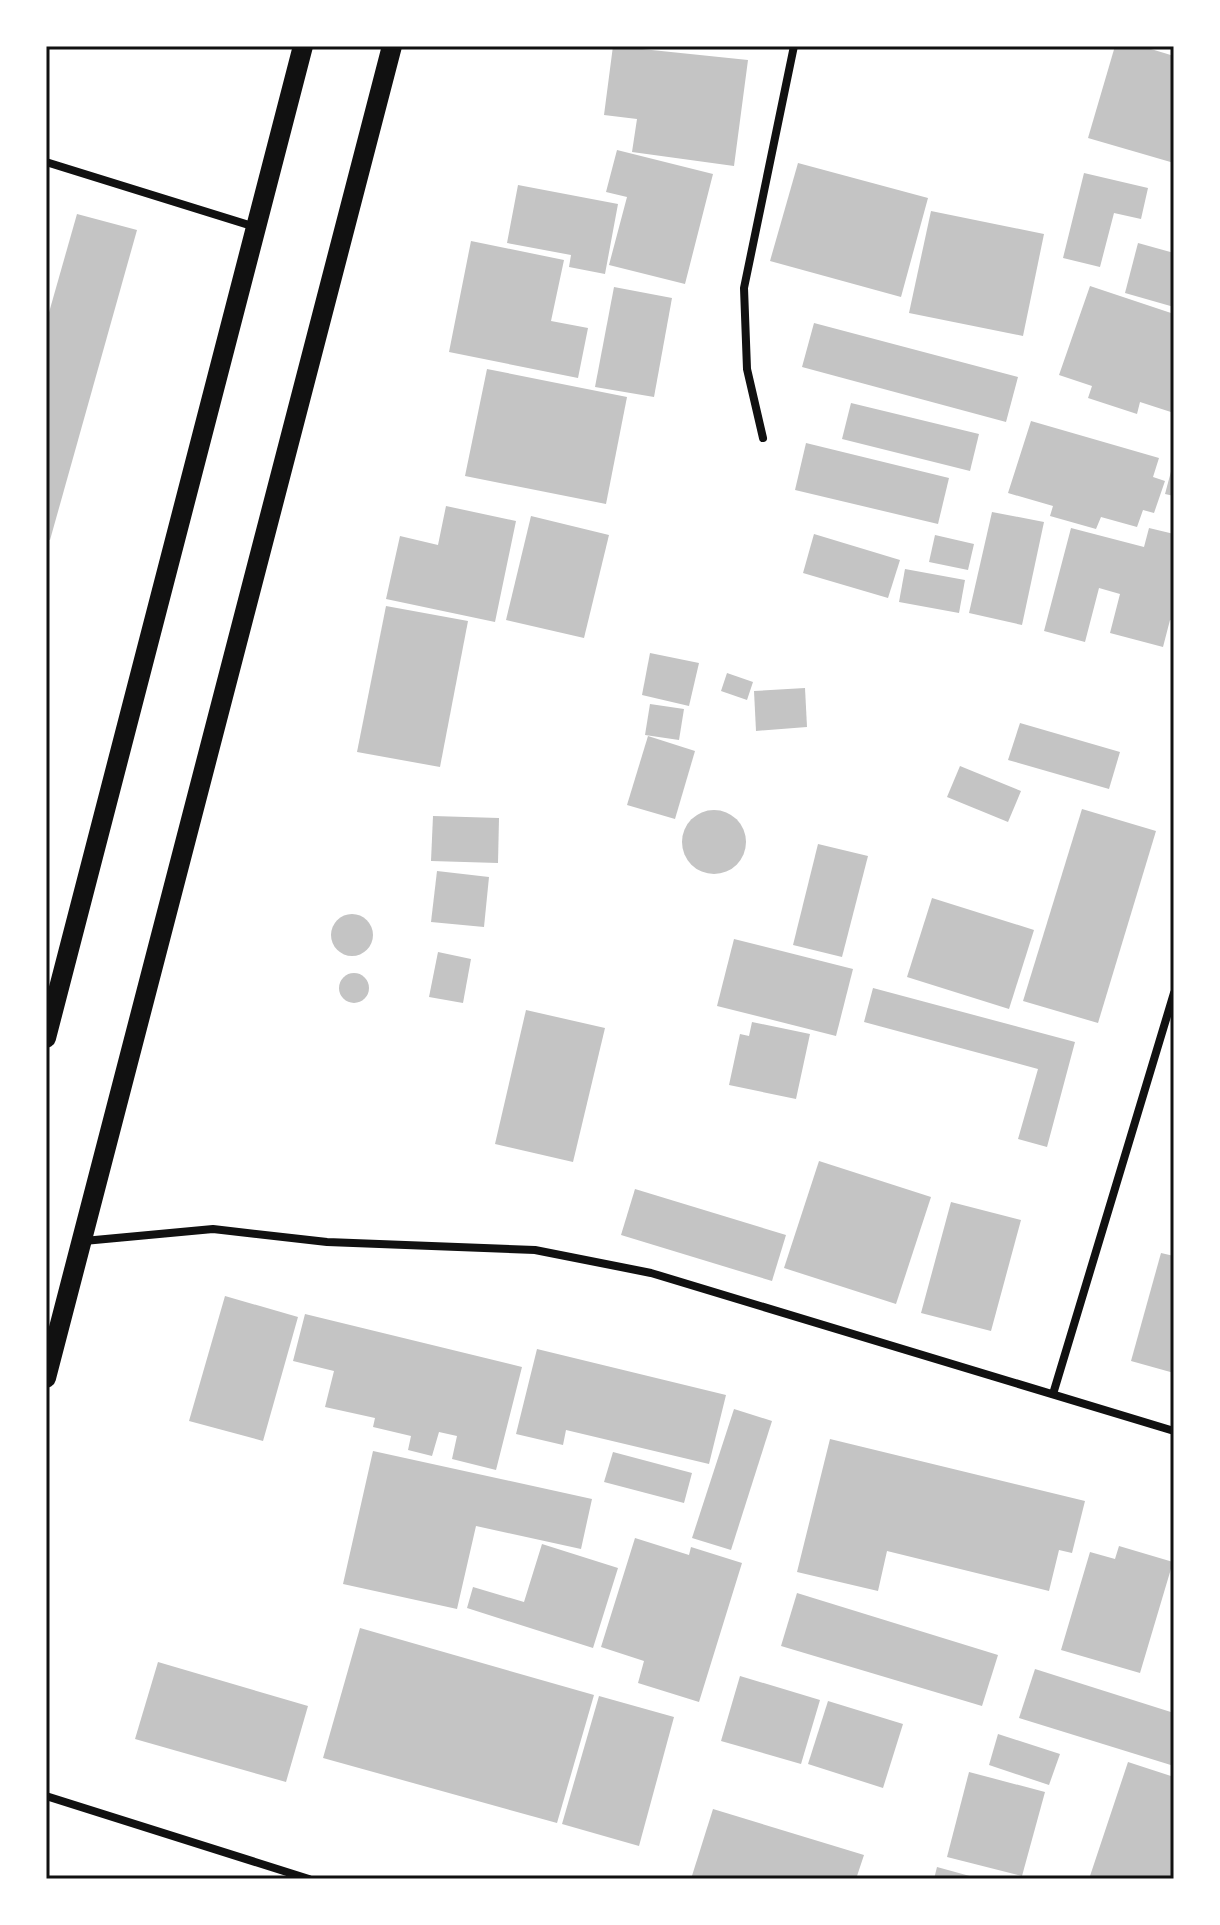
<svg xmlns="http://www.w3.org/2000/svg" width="1220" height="1925" viewBox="0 0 1220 1925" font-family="'Asap Condensed',sans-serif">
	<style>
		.building { fill: #c4c4c4 }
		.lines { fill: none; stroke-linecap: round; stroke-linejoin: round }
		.minor { stroke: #111; stroke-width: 8 }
		.primary { stroke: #111; stroke-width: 20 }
		.neatline { fill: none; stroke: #111; stroke-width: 3 }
	</style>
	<rect width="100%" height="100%" fill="#fff"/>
	<g class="building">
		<path d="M613,46l135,14 -14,106 -102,-14 5,-33 -33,-4z"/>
		<path d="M1115,46h26l33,10v107l-86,-25z"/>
		<path d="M617,150l96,24 -28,110 -76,-19 18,-68 -21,-5z"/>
		<path d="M798,163l130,35 -27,99 -131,-36z"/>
		<path d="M1084,173l64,15 -7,31 -27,-6 -14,54 -37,-9z"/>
		<path d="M518,185l100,19 -13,70 -36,-7 2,-12 -64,-12z"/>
		<path d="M931,211l113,23 -21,102 -114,-23z"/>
		<path d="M77,214l60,16 -87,310 -4,-1v-216z"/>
		<path d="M471,241l93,19 -13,61 37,7 -10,50 -129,-26z"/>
		<path d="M1138,243l36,10v54l-49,-14z"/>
		<path d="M1090,286l84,28v99l-34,-11 -3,12 -49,-16 4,-12 -33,-11z"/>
		<path d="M614,287l58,11 -18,99 -59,-10z"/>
		<path d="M814,323l204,54 -12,45 -204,-55z"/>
		<path d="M487,369l140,28 -21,107 -141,-28z"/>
		<path d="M851,403l128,31 -9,37 -128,-32z"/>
		<path d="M1031,421l128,37 -6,19 12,4 -11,32 -11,-3 -6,17 -36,-10 -5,12 -46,-13 3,-10 -45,-13z"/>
		<path d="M806,443l143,35 -11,46 -143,-34z"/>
		<path d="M1173,464h1v32l-9,-2z"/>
		<path d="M446,506l70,15 -21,101 -109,-23 14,-63 38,9z"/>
		<path d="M992,512l52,10 -22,103 -53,-12z"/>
		<path d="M531,516l78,19 -25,103 -78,-18z"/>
		<path d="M1071,528l73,19 5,-19 25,6v87l-4,-1 -7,27 -53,-14 10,-39 -21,-6 -14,54 -41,-11z"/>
		<path d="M814,534l86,26 -12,38 -85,-25z"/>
		<path d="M935,535l39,9 -6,26 -39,-8z"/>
		<path d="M905,569l60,11 -6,33 -60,-11z"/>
		<path d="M386,606l82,15 -28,146 -83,-15z"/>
		<path d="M650,653l49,10 -10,43 -47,-11z"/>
		<path d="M727,673l26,9 -6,18 -26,-9z"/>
		<path d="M805,688l2,39 -51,4 -2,-40z"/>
		<path d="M650,704l34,5 -5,31 -34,-5z"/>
		<path d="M1020,723l100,29 -11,37 -101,-29z"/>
		<path d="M648,736l47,15 -20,68 -48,-14z"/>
		<path d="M960,766l61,25 -13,31 -61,-25z"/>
		<path d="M1082,809l74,22 -58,192 -75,-22z"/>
		<circle cx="714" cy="842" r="32"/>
		<path d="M433,816l66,2 -1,45 -67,-2z"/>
		<path d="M818,844l50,12 -26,101 -49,-12z"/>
		<path d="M437,871l52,6 -5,50 -53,-5z"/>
		<path d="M932,898l102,32 -25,79 -102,-32z"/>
		<circle cx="352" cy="935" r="21"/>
		<path d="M734,939l119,30 -17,67 -119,-30z"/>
		<path d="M438,952l33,7 -8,44 -34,-6z"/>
		<circle cx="354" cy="988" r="15"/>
		<path d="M873,988l202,54 -28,105 -29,-8 20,-70 -174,-47z"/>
		<path d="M526,1010l79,18 -32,134 -78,-18z"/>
		<path d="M752,1022l58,12 -14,65 -67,-14 11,-51 9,2z"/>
		<path d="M819,1161l112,36 -35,107 -112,-36z"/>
		<path d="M635,1189l151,46 -14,46 -151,-46z"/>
		<path d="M951,1202l70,18 -30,111 -70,-18z"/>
		<path d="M1161,1253l13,3v117l-43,-12z"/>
		<path d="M225,1296l73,21 -35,124 -74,-20z"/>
		<path d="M305,1314l217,53 -26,103 -44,-11 5,-23 -18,-4 -7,24 -24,-6 3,-14 -38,-9 2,-9 -50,-11 9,-36 -41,-10z"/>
		<path d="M537,1349l189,46 -17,69 -143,-34 -3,15 -47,-11z"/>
		<path d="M734,1409l38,12 -41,129 -39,-12z"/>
		<path d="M830,1439l255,62 -13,52 -13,-3 -10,41 -162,-40 -9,40 -81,-19z"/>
		<path d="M373,1451l219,48 -11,50 -105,-23 -19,83 -114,-25z"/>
		<path d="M613,1452l79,21 -8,30 -80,-21z"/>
		<path d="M635,1538l54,17 2,-8 51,16 -43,139 -61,-19 6,-22 -43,-14z"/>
		<path d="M542,1544l76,24 -25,80 -126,-40 6,-21 51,15z"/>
		<path d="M1119,1546l54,16 -33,111 -79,-23 29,-98 25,7z"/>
		<path d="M797,1593l201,62 -16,51 -201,-60z"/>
		<path d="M360,1628l234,67 -37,128 -234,-65z"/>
		<path d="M158,1662l150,44 -22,76 -151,-43z"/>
		<path d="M1035,1669l139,44v53l-155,-48z"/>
		<path d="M740,1676l80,24 -19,64 -80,-23z"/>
		<path d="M599,1696l75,21 -35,129 -77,-22z"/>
		<path d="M828,1701l75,23 -20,64 -75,-24z"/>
		<path d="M998,1734l62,20 -11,31 -60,-20z"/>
		<path d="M1128,1762l46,15v102h-85z"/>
		<path d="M969,1772l76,20 -23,84 -75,-19z"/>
		<path d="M713,1809l151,46 -8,24h-165z"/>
		<path d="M937,1867l40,11v1h-43z"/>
	</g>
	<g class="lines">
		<g class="minor">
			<path d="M46,162l209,65"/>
			<path d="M763,438l-16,-69 -3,-81 50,-242"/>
			<path d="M84,1241l129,-12 114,13 208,8 116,23 523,158"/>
			<path d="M1053,1394l121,-401"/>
			<path d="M46,1796l263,83"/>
		</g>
		<g class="primary">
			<path d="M46,1038l257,-992"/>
			<path d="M46,1378l346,-1332"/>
		</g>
	</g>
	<rect width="1220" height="1925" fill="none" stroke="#ffffff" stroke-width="96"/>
	<rect x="48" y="48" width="1124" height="1829" class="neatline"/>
</svg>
